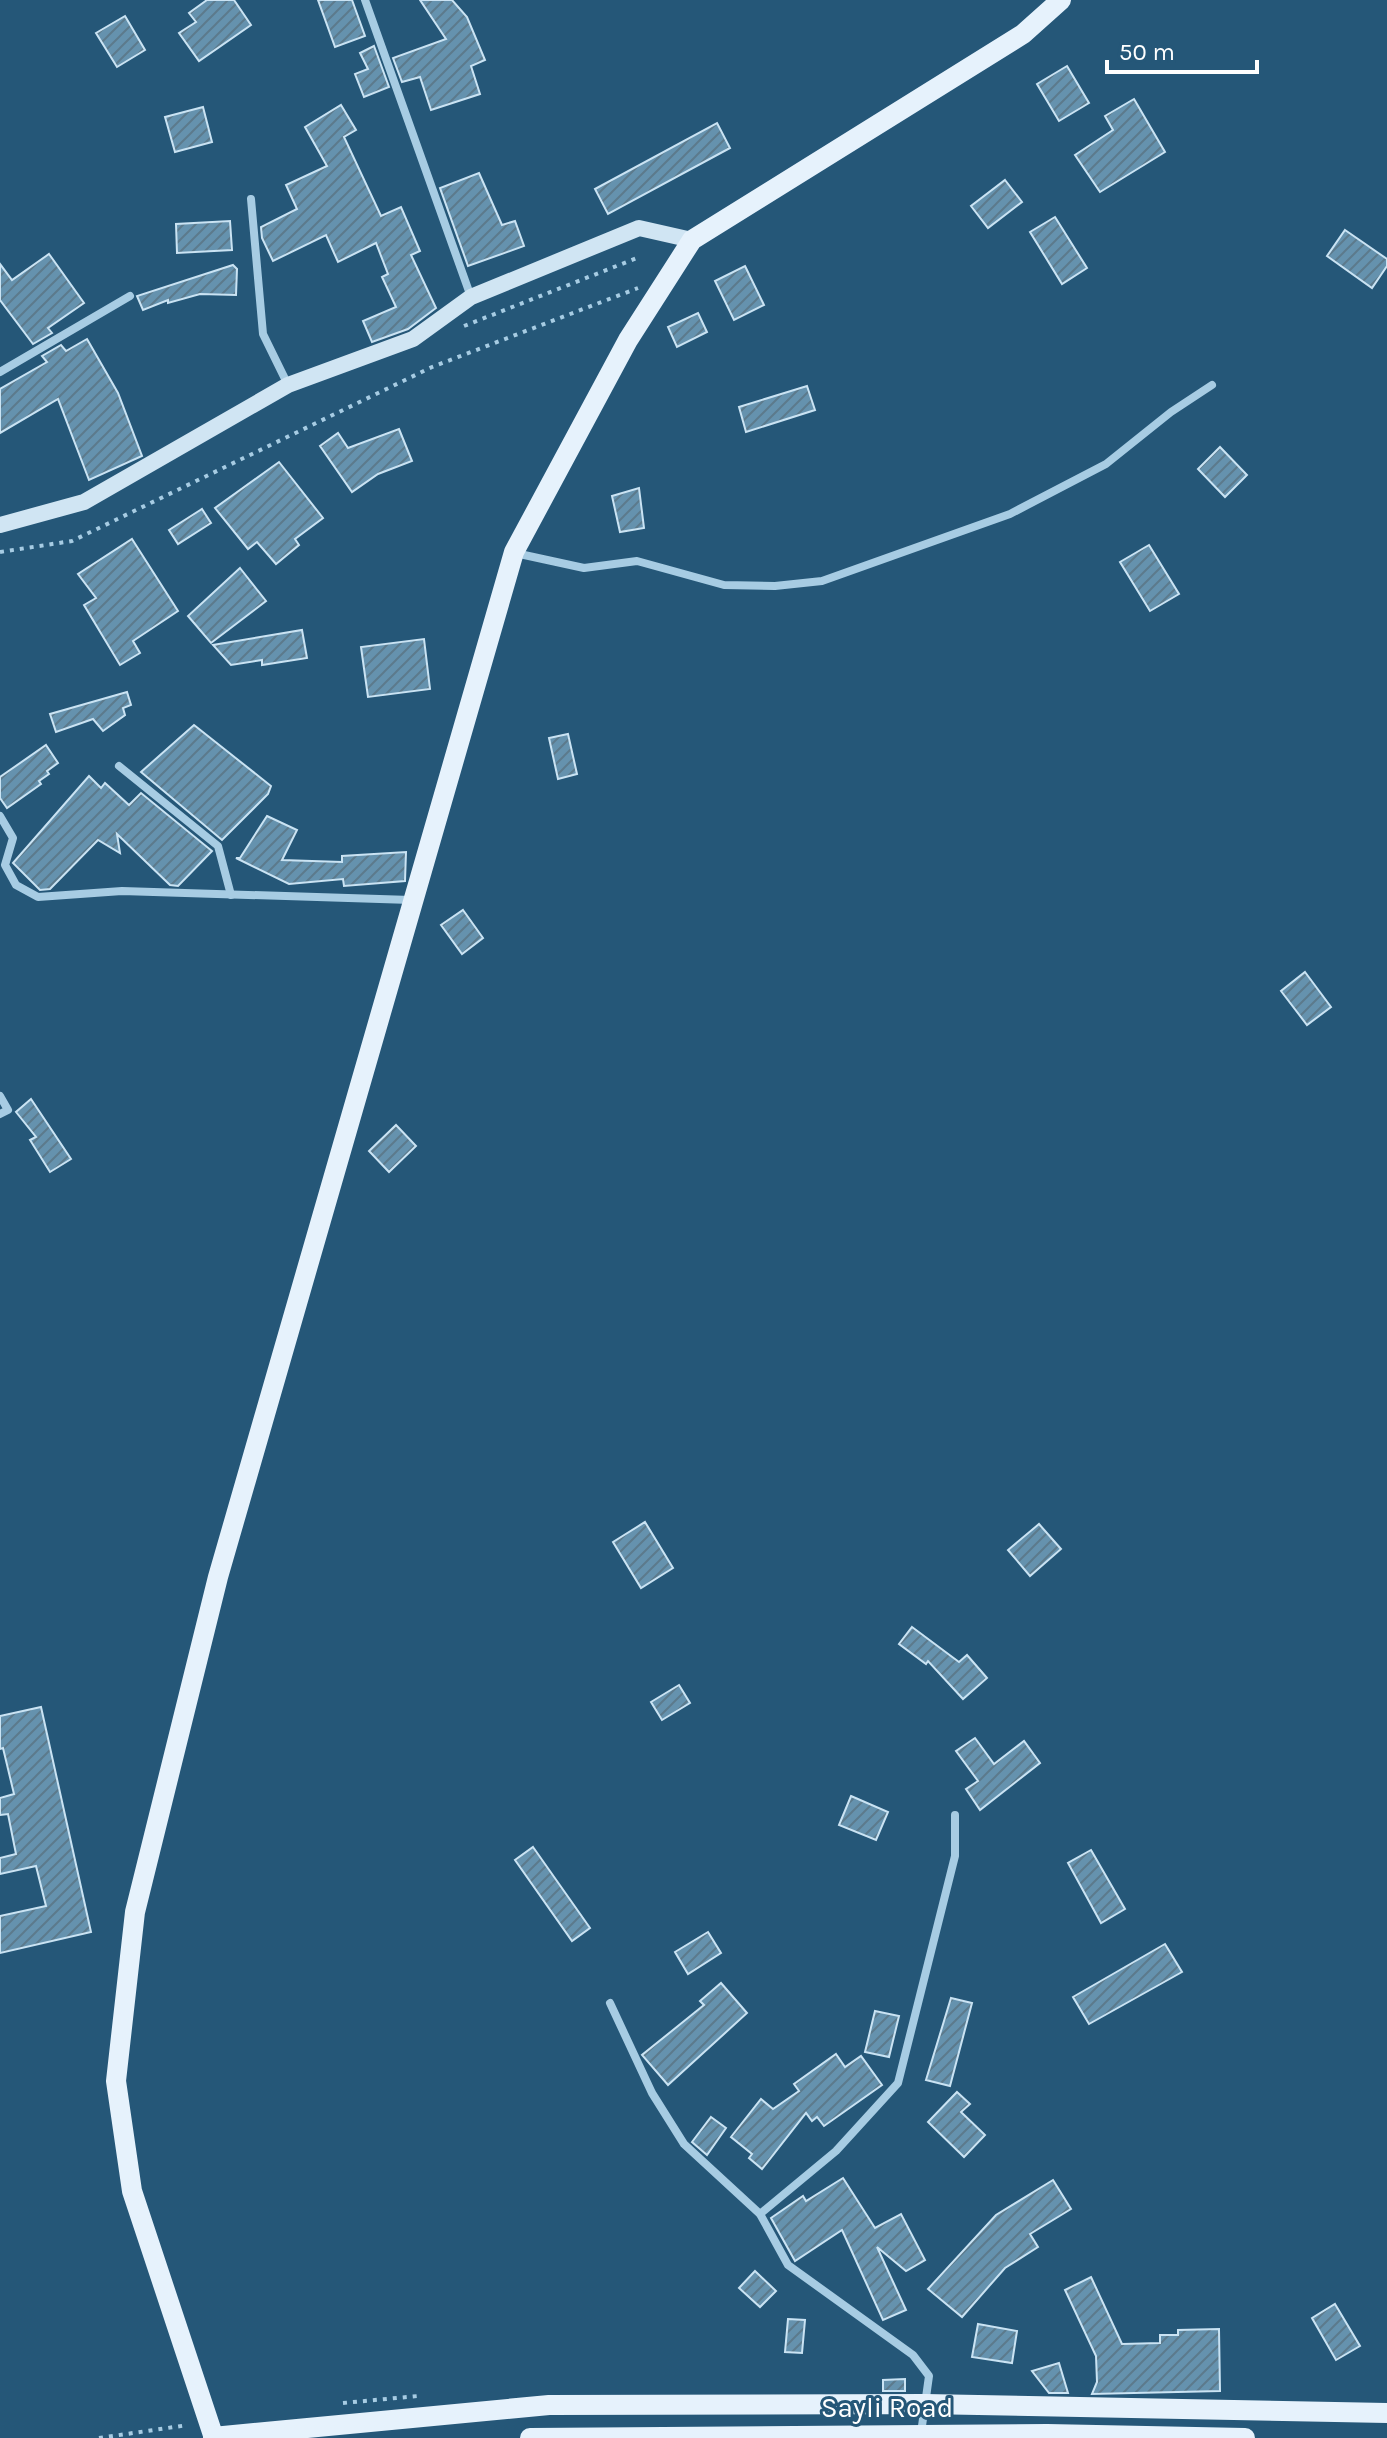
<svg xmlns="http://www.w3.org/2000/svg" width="1387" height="2438" viewBox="0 0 1387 2438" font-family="Karla,sans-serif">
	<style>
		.building { fill: url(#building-hatch); stroke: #cae3f3; stroke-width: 2 }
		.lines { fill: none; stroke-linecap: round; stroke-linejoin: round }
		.path { stroke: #a7cce3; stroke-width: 4; stroke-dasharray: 4 6; stroke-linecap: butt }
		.street { stroke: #a7cce3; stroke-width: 8 }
		.secondary { stroke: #d0e5f3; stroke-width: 16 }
		.primary { stroke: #e6f2fc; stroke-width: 20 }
		.labels { text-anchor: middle; stroke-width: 6; stroke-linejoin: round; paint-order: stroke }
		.street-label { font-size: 28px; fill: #fff; stroke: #255778 }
	</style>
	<defs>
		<pattern id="building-hatch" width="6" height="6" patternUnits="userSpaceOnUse" patternTransform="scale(2)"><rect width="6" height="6" fill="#6592ae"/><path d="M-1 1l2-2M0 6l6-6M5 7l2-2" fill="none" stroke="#5c7a8c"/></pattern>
	</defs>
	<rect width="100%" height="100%" fill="#255778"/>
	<g class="building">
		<path d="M207,0h27l17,25 -52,36 -20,-28 17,-11 -7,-9z"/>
		<path d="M318,0h34l13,36 -30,11z"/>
		<path d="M420,0h32l15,17 18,43 -14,6 9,28 -49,16 -11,-33 -18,5 -9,-24 53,-19z"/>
		<path d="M125,16l20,34 -28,17 -21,-34z"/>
		<path d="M374,46l15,41 -25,10 -9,-23 13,-5 -8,-16z"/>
		<path d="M1067,66l22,37 -30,18 -22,-37z"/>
		<path d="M1134,99l31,53 -65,40 -25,-37 38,-25 -8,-14z"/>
		<path d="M341,105l15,25 -12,7 37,79 20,-9 19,44 -9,4 25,53 -28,21 -36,13 -9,-21 33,-14 -14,-30 6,-3 -12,-31 -38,19 -12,-27 -53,26 -11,-23 -1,-11 36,-18 -11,-24 41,-19 -22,-39z"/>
		<path d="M203,107l9,35 -37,10 -10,-35z"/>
		<path d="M717,123l13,25 -122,66 -13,-25z"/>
		<path d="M479,173l23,52 13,-4 9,25 -56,20 -28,-78z"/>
		<path d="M1005,180l17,22 -34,26 -17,-22z"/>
		<path d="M1055,217l32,51 -25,16 -32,-52z"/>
		<path d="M230,221l2,29 -55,3 -1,-29z"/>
		<path d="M1345,230l42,29v7l-15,22 -45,-32z"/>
		<path d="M49,254l35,49 -36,25 4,5 -19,11 -33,-44v-36l12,16z"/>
		<path d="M233,265l4,4 -1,26 -36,-1 -32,9v-3l-25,10 -6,-14z"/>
		<path d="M745,266l19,39 -30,15 -19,-39z"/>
		<path d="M698,313l9,19 -30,15 -9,-20z"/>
		<path d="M87,339l31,54 24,63 -53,24 -31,-81 -58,34v-44l47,-27 -5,-6 19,-11 5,6z"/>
		<path d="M807,386l8,24 -69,22 -7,-25z"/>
		<path d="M399,429l13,32 -34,13 -26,18 -32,-46 18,-13 10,15z"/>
		<path d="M1220,447l27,28 -22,22 -27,-28z"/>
		<path d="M279,462l44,56 -28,21 4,6 -23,19 -19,-22 -9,7 -33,-41z"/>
		<path d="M639,488l5,40 -24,4 -8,-36z"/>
		<path d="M202,509l9,14 -33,21 -9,-14z"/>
		<path d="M132,539l46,72 -45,30 7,12 -20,12 -36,-60 12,-7 -18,-24z"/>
		<path d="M1149,545l30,49 -29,17 -30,-49z"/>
		<path d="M240,568l26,33 -55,42 -23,-27z"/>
		<path d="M302,630l5,28 -45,7v-5l-31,5 -18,-20z"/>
		<path d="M424,639l6,50 -62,8 -7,-50z"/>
		<path d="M127,692l4,13 -8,3 2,7 -22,16 -10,-12 -37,13 -6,-18z"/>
		<path d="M194,725l77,61 -3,8 -46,46 -81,-68z"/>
		<path d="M568,734l9,40 -19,5 -9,-41z"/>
		<path d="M46,745l12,18 -11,8 2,3 -10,7 2,3 -34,24 -7,-10v-21z"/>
		<path d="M89,776l12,12 4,-5 24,22 12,-12 71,58 -34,35 -8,-1 -53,-51 3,19 -22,-13 -48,49 -10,1 -27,-27z"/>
		<path d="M267,816l30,14 -15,30 60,2v-6l64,-4 -1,29 -61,5 -1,-7 -54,5 -53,-26h4z"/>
		<path d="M463,910l20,28 -21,16 -21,-29z"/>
		<path d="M1305,972l26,35 -24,18 -26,-34z"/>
		<path d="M31,1099l40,60 -21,13 -20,-32 6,-3 -20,-25z"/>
		<path d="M396,1125l20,21 -27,26 -20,-21z"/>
		<path d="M645,1522l28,46 -32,20 -28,-46z"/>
		<path d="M1039,1524l22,25 -31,27 -22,-26z"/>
		<path d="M912,1627l47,35 8,-7 20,23 -24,21 -35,-38 -2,3 -27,-20z"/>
		<path d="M679,1685l11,18 -28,17 -11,-18z"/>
		<path d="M41,1707l50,225 -91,21v-37l46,-10 -10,-40 -36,8v-16l16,-4 -8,-40 -8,1v-17l14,-4 -11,-46 -3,1v-33z"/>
		<path d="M975,1738l19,26 30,-23 16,22 -60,47 -14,-21 12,-8 -22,-30z"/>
		<path d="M851,1796l37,16 -12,28 -37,-15z"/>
		<path d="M533,1847l57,81 -18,13 -57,-81z"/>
		<path d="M1091,1850l34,59 -24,14 -33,-60z"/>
		<path d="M708,1932l13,21 -33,21 -13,-22z"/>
		<path d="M1165,1944l17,28 -93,52 -16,-27z"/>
		<path d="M721,1983l26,30 -79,72 -26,-30 62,-50 -4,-4z"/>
		<path d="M951,1998l21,5 -22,83 -24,-6z"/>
		<path d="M875,2011l24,5 -10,41 -24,-5z"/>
		<path d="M836,2054l9,13 16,-11 21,29 -58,41 -7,-9 -5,4 -6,-8 -44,56 -13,-11 3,-4 -21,-17 30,-38 12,10 26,-18 -5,-7z"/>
		<path d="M957,2092l13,12 -9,8 24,23 -21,22 -36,-35z"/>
		<path d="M711,2117l15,11 -19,27 -15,-13z"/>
		<path d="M843,2178l32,50 26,-14 24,46 -19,11 -29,-24 29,63 -23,10 -41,-90 -47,31 -24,-43 32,-22 3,5z"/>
		<path d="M1053,2180l18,29 -41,25 8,13 -33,21 -43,49 -34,-28 68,-74z"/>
		<path d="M755,2271l21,20 -16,16 -21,-19z"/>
		<path d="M1091,2277l31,67 38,-1v-8h18v-5l41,-1 1,62 -128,3 5,-12 -1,-26 -31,-66z"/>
		<path d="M1335,2304l25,42 -24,14 -24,-42z"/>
		<path d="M788,2319l17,1 -3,33 -17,-1z"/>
		<path d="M978,2324l39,7 -5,32 -40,-6z"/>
		<path d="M1059,2363l9,30h-19l-17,-22z"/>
		<path d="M905,2379v12h-22v-11z"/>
	</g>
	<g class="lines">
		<g class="path">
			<path d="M464,326l173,-68"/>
			<path d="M0,552l72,-11 360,-174 206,-79"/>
			<path d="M343,2403l75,-7"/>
			<path d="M99,2438l89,-13"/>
		</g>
		<g class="street">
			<path d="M365,0l106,297"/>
			<path d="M251,199l12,135 25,51"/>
			<path d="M0,372l130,-76"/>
			<path d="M515,553l69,15 53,-7 87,24 51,1 47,-5 188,-67 96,-50 65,-52 41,-27"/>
			<path d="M119,766l99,80 13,49"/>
			<path d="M0,816l13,22 -8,27 11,20 22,12 84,-6 289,9"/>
			<path d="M0,1096l8,14 -8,4"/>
			<path d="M610,2003l42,90 32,51 76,70 28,51 125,90 16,21 -8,57"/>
			<path d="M760,2214l76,-63 62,-68 57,-227v-41"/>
		</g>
		<path class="secondary" d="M0,525l84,-23 204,-117 125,-46 58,-42 168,-69 53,12"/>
		<g class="primary">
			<path d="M213,2437l336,-32 376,-1 462,9"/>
			<path d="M214,2438l-82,-247 -16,-110 19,-169 83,-335 296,-1025 114,-212 64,-100 331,-206 38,-34"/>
			<path d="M530,2438l517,-4 198,4"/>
		</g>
	</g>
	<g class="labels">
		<g class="street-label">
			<text x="887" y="2417">Sayli Road</text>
		</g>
	</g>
	<path d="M1107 60v12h150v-12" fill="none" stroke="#ffffff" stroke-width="4"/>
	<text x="1119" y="60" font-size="24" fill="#ffffff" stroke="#255778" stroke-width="6" paint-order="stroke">50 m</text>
</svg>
